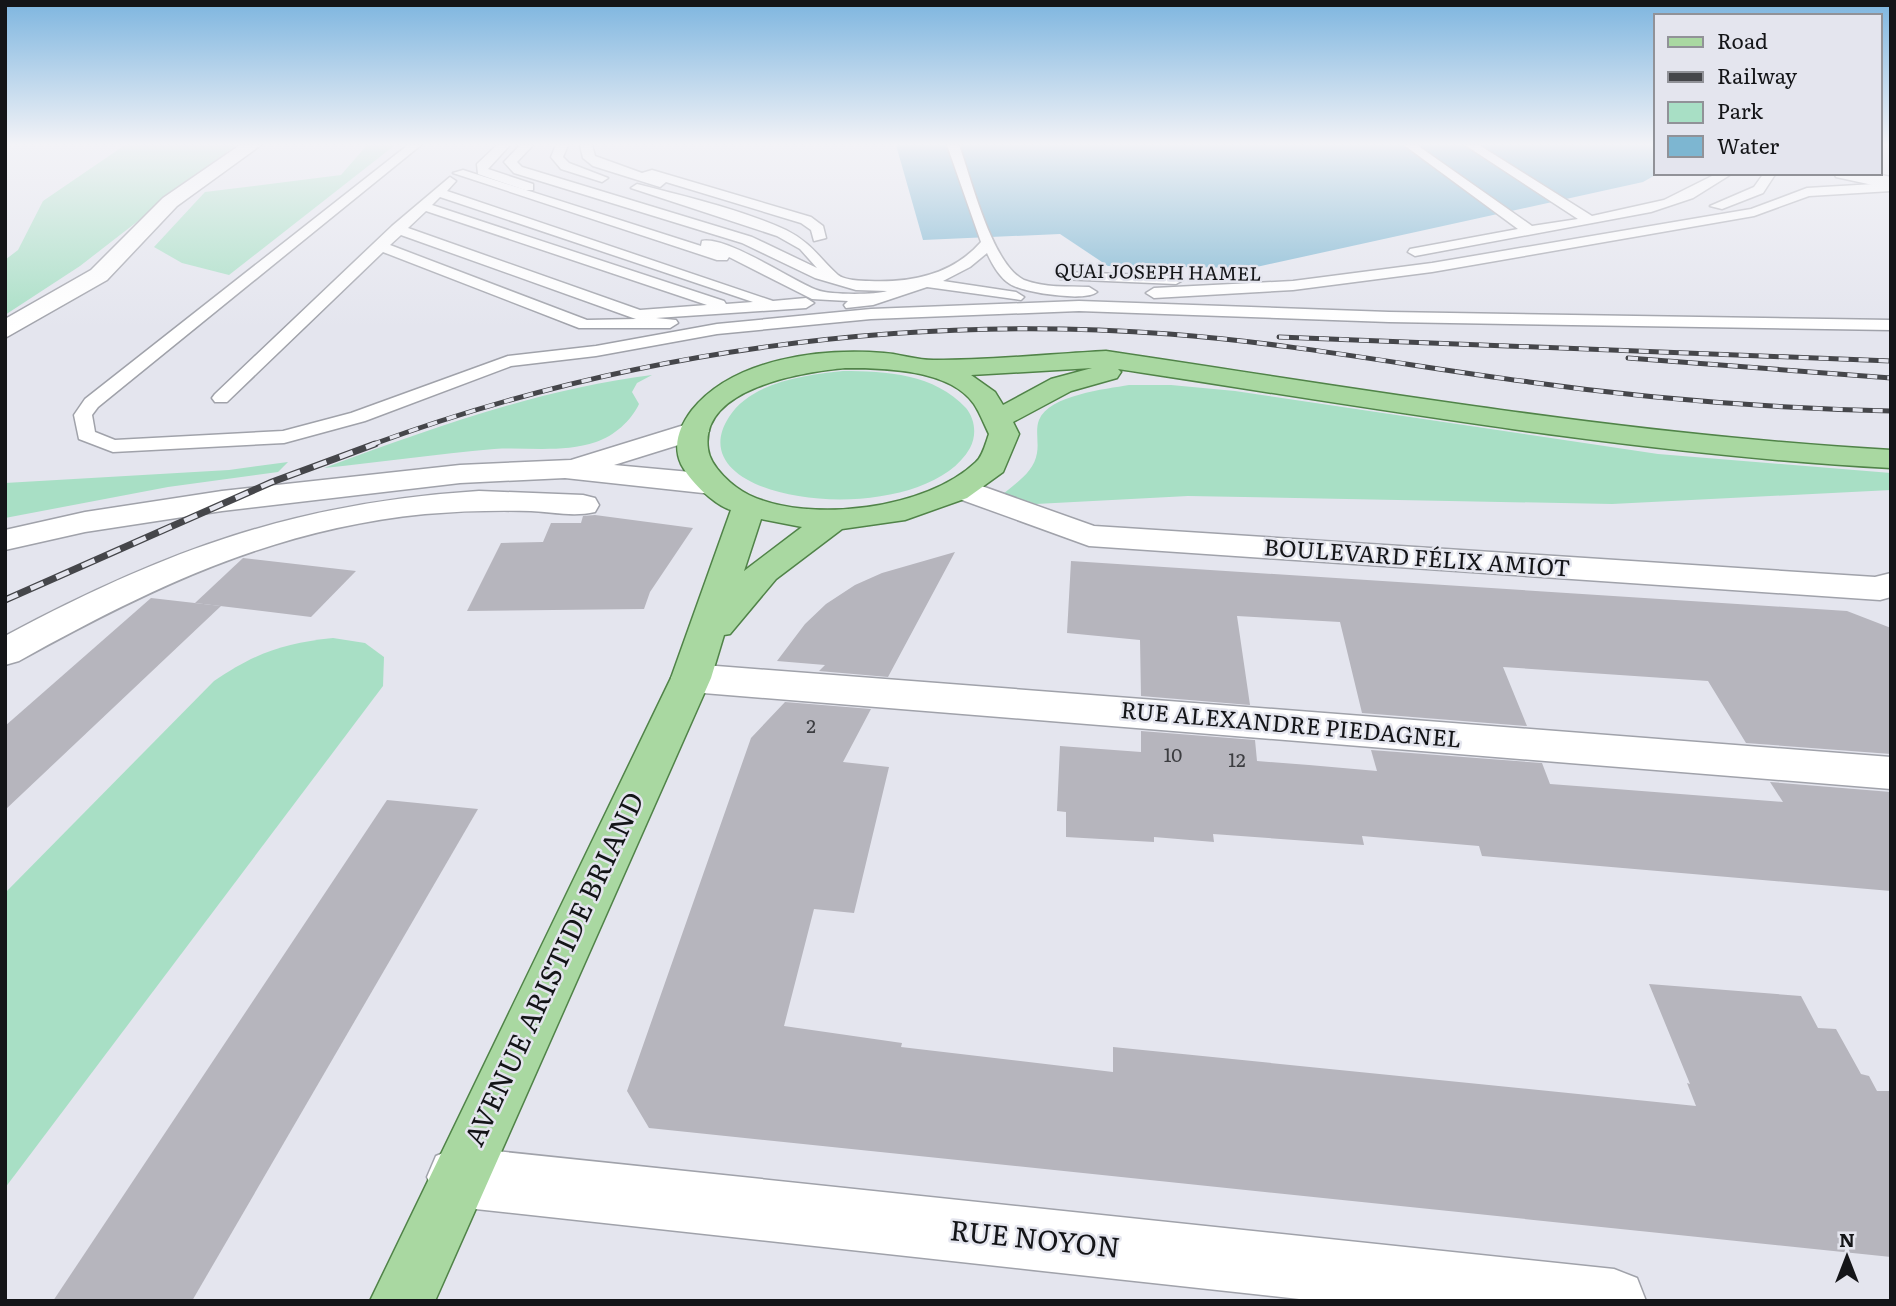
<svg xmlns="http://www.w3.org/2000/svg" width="1896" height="1306" viewBox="0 0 1896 1306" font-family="Literata,serif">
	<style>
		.green { fill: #a8dfc5 }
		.water { fill: #7db6d1 }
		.building { fill: #b6b5bd }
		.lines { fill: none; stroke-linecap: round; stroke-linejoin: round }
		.lane-casing { stroke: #a0a2aa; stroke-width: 3 }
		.street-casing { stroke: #a0a2aa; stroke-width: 3 }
		.secondary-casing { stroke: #a0a2aa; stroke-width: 3 }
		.primary-casing { stroke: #508348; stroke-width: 3 }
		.lane { fill: #fff; fill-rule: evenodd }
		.street { fill: #fff; fill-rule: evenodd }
		.secondary { fill: #fff; fill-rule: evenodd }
		.primary { fill: #a9d8a1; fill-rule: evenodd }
		.rail-far1-casing { stroke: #45464a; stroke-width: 5 }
		.rail-casing { stroke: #45464a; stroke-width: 7 }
		.rail-far1 { stroke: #e4e5ee; stroke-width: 3.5; stroke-dasharray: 10; stroke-linecap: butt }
		.rail { stroke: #e4e5ee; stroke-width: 4.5; stroke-dasharray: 14; stroke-linecap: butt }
		.labels { text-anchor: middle; stroke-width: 5; stroke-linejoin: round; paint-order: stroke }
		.far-street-label { font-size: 19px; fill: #141518; stroke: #e4e5ee }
		.number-label { font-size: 19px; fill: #3c3d41 }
		.street-label { font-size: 23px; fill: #141518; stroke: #e4e5ee }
		.near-street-label { font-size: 28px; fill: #141518; stroke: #e4e5ee }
	</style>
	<rect width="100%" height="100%" fill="#e4e5ee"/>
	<g class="green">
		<path d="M125,145h111l-156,121 -75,49v-55l13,-10 25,-49z"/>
		<path d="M367,145h28l-166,130 -47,-12 -28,-16 51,-55 136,-17z"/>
		<path d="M843,371c43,0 92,3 123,37 9,11 11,27 4,40 -47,84 -299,59 -241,-31 22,-35 76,-42 114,-46z"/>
		<path d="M652,375l-15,8 -5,9 7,12c-8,17 -25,32 -43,38 -33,11 -68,5 -102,7 -57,5 -114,13 -170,19 106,-39 215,-79 328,-93z"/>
		<path d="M1129,385h42l64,6 423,63 233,19v17l-279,14 -424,-8 -152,8 -33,-10c14,-12 31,-22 34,-41 2,-11 -2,-23 2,-33 10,-25 67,-31 90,-35z"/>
		<path d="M288,462l-10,10 -110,15 -163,31v-35l224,-13z"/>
		<path d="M333,638l32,5 19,14 -1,29 -378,502v-295l209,-212c41,-28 70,-38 119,-43z"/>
	</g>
	<path class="water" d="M896,145h760v28h3l-16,9 -391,86 -144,-2 -48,-32 -137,6z"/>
	<g class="building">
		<path d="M595,515l98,13 -43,64 -6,17 -177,2 34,-68 42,-1 8,-19h30l2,-7z"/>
		<path d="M955,552l-67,125 -69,-6 6,-6 -48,-4 28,-37 21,-20 29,-19 27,-12z"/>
		<path d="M243,558l113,13 -45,46 -116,-14z"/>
		<path d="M1071,561l776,50 44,17v126l-145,-11 -38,-62 -205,-14 24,59 -165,-13 -22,-91 -103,-6 13,89 -109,-9 -1,-56 -73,-7z"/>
		<path d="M151,598l70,8 -216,204v-84z"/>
		<path d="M785,702l86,7 -28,53 46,5 -35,146 -40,-4 -30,117 118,17 -1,4 212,25v-25l583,59 -9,-23 3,1 -41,-100 152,12 17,32 18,1 25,45 8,2 8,15h14v166l-1242,-129 -22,-37 124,-353z"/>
		<path d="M1141,731l114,9 2,21 52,4 68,6 -6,-21 171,13 8,21 40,3 193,15 -13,-20 121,10v99l-409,-35 -3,-10 -117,-10 2,9 -151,-11 1,8 -60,-5v5l-88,-5v-25l-9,-1 3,-65 81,6z"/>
		<path d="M387,800l91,9 -286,492h-139z"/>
	</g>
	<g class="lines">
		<defs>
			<g id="lane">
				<path d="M408,145h13l-323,262 -6,8 3,17 20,8 168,-9 68,-18 157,-57 88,-10 121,-22 154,-15 208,-8 310,11 502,8v10l-502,-8 -310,-11 -208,8 -154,15 -121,22 -85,10 -146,55 -81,22 -171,9 -34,-13 -5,-24 11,-16z"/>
				<path d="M497,145h13l-22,24 45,15v6h-8l-47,-16 -1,-10z"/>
				<path d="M520,145h13l-16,17 5,5 230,70 65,31 -17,-19 -23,-13 -146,-48 6,-4c50,13 103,25 149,46 26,13 33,28 52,45 6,5 23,6 31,6 42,2 83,-6 112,-39l-34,-97h12c12,33 33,120 65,135 20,8 44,6 65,7l8,5c-11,10 -73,1 -87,-8 -10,-6 -18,-20 -23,-31l-17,14 -27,14 73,11 8,5 -3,3 -94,-13 -54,18 -27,3 -2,-3 4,-4 -36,-2 -83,-42 -2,3h-10l-264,-87 10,-3 238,76 1,-5c25,-5 89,39 115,49 12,5 58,5 70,1l-31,-1 -41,-12 -73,-35 -228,-70 -10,-11z"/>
				<path d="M556,145h12l-5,12 6,6 39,15 -6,4 -41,-13 -10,-12z"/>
				<path d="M580,145h12l3,11 47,17 10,-3 159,47 12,9 3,12 -12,3 -3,-11 -10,-7 -135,-41 -6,5 -67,-21 -10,-8z"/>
				<path d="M1404,145h13l115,81 46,-7 -113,-74h14l113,71 72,-16 54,-27h15l-40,25 -42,14 -236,44 -7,-4 2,-3 108,-20z"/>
				<path d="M1764,173h12l-13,20 -41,16 -12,-3 44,-19z"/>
				<path d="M450,177l6,4 -9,10 326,110 33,-3 8,5 -8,5 -150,10 20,2 2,3 -8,5h-91l-196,-76 -156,150h-12l-3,-4 3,-4 177,-168zM440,197l313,105 -27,2 -2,-3 -292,-96zM426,211l281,94 -67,5 -232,-82zM401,235l232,83 3,1 -49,1 -197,-75z"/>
				<path d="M1891,183v8l-82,5 -55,20 -322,56 -139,18 -139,8 -8,-5 8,-5 139,-7 139,-18 319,-54 56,-21z"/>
				<path d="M1065,272l111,4 7,4 -7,4 -116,-5 -2,-3z"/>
			</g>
			<g id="street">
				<path d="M240,145h21l-84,61 -70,74 -102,58v-19l86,-49 72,-72z"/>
				<path d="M1834,173h38l19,4v12l-55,-12z"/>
				<path d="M962,479l132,47 781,51 16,-4v24l-11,3 -791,-54 -138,-50 -5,-7 5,-7z"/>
				<path d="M479,491l104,4 12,3 4,7 -4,7c-21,5 -43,0 -64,-1 -35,-1 -71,0 -106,3 -152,15 -275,74 -406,147l-14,4v-29c161,-86 290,-133 474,-145z"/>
				<path d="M691,664l1200,93v32l-1200,-97 -14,-4 -6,-10 6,-10z"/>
				<path d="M457,1147l1157,122 23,9 9,23h-329l-860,-94 -21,-9 -9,-21 9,-21z"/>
			</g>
			<path id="secondary" d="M694,422l10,3 5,6 -5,6 -90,28 98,9 11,3 5,7 -5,7 -11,3 -147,-16 -105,5 -238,28 -137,21 -80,18v-20l80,-18 137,-21 238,-26 111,-5z"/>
			<path id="primary" d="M1106,351c261,39 521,84 785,99v18c-260,-14 -516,-60 -773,-99l3,3 -4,6 -46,13 -58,31 6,12 -16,38 -36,26 -62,22 -63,9 -66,50 -46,55 -6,1 -13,43 -276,623h-65l301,-623 60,-168c-17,-5 -42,-30 -50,-46 -9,-20 -1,-38 11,-54 42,-52 129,-62 192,-57 17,1 35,8 52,7 57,0 114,-6 170,-9zM845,368c38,0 105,1 129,36 6,9 10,20 15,30 -3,8 -6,22 -13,28 -49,47 -166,62 -227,33 -16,-8 -39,-28 -41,-46 -9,-61 95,-77 137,-81zM1092,368l-41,11 -48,26 -8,-13 -24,-17zM761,519l41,8 -58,44z"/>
		</defs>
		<use href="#lane" class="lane-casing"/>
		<use href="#street" class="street-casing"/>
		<use href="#secondary" class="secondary-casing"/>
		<use href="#primary" class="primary-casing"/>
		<use href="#lane" class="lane"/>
		<use href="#street" class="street"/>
		<use href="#secondary" class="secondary"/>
		<use href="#primary" class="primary"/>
		<defs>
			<g id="rail-far1">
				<path d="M1279,337l612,24"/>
				<path d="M1628,358l263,20"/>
				<path d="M371,445c253,-93 529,-131 798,-111 121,9 240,32 360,48 120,17 241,26 362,29"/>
			</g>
			<path id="rail" d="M5,600l267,-118 103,-38"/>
		</defs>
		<use href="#rail-far1" class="rail-far1-casing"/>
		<use href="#rail" class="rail-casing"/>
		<use href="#rail-far1" class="rail-far1"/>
		<use href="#rail" class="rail"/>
	</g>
	<linearGradient id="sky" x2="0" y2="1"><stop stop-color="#7db5df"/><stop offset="0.44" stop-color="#f3f3f7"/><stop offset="1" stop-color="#f3f3f7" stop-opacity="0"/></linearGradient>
	<rect width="1896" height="328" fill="url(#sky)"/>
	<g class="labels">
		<g class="far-street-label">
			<text transform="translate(1158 272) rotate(1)" y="7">QUAI JOSEPH HAMEL</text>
		</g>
		<g class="number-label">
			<text x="811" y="733">2</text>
			<text x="1173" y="762">10</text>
			<text x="1237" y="767">12</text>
		</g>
		<g class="street-label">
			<text transform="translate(1417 558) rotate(4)" y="8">BOULEVARD FÉLIX AMIOT</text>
			<text transform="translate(1291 725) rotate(5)" y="8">RUE ALEXANDRE PIEDAGNEL</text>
		</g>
		<g class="near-street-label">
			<text transform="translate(554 969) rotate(-65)" y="10">AVENUE ARISTIDE BRIAND</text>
			<text transform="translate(1035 1239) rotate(6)" y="10">RUE NOYON</text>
		</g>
	</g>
	<rect width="1896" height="1306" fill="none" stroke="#141518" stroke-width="14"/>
	<rect x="1654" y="14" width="228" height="161" fill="#e4e5ee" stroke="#919298" stroke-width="2"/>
	<rect x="1668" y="37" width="35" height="10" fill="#a9d8a1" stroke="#919298" stroke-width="2"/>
	<text x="1717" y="49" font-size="21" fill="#141518">Road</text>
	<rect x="1668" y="72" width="35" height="10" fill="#45464a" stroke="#919298" stroke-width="2"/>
	<text x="1717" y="84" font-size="21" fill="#141518">Railway</text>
	<rect x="1668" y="102" width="35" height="21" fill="#a8dfc5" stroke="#919298" stroke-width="2"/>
	<text x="1717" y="119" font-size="21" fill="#141518">Park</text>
	<rect x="1668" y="136" width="35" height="21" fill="#7db6d1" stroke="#919298" stroke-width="2"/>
	<text x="1717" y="154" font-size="21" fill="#141518">Water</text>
	<g transform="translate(1847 1257)" stroke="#e4e5ee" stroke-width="5" paint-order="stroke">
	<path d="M0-5L12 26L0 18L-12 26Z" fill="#141518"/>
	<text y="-10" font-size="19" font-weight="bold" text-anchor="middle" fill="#141518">N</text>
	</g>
</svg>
